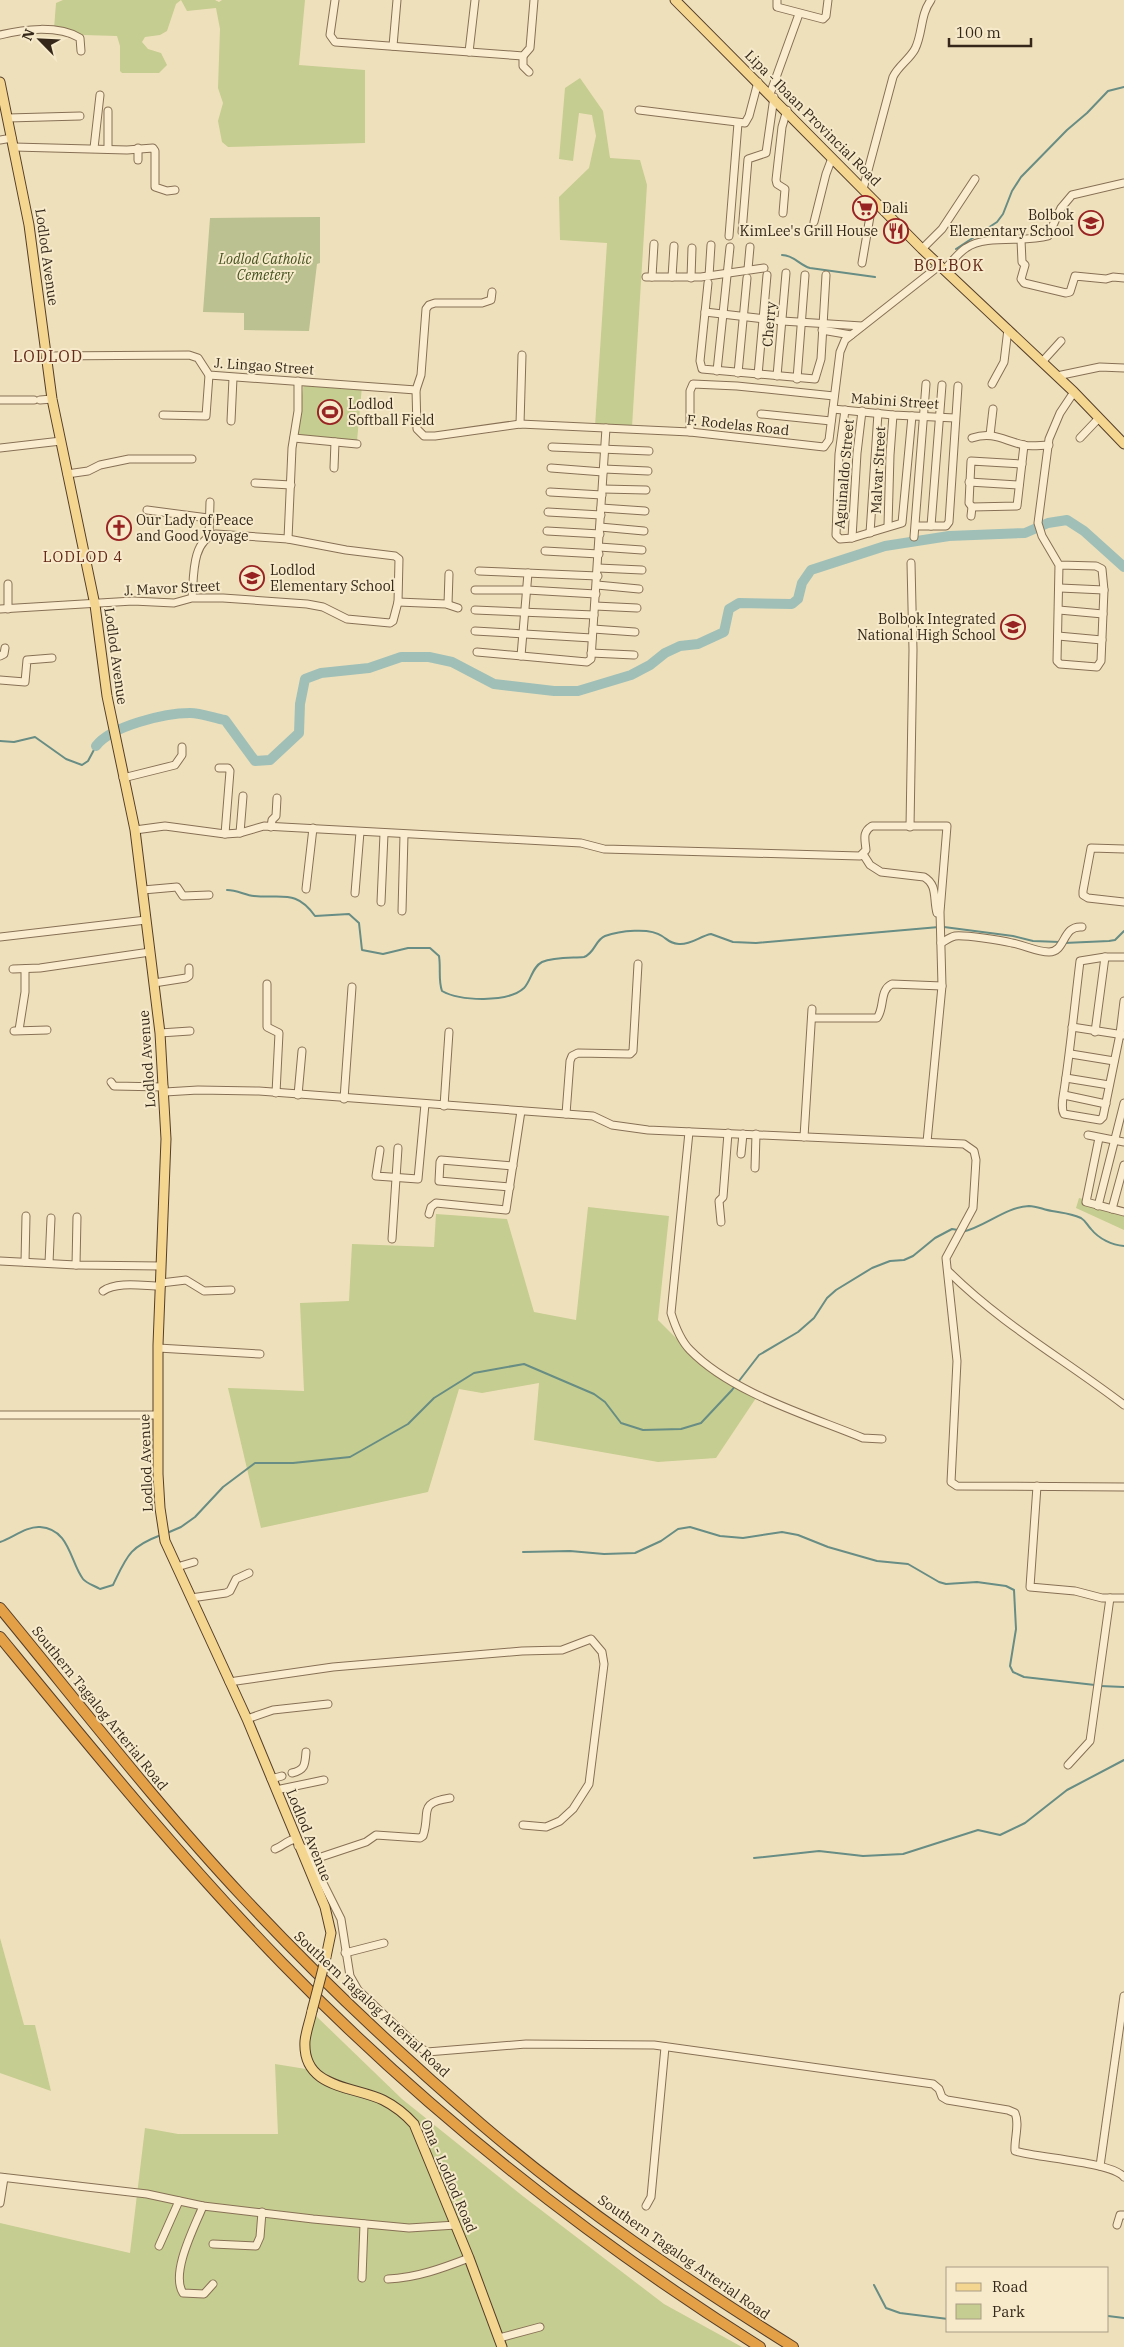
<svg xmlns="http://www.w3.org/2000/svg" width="1124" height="2347" viewBox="0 0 1124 2347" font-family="'IBM Plex Serif',serif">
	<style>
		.green { fill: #c5cd90 }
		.cemetery { fill: #bbc190 }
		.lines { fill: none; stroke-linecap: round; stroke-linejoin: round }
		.stream { stroke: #678d84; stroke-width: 2 }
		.river { stroke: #a0c0b7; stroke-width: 10 }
		.minor-casing { stroke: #877055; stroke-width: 9 }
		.major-casing { stroke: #543e2a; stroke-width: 11 }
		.highway-casing { stroke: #543e2a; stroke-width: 12 }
		.minor { stroke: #faedcf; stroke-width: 7 }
		.major { stroke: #f5d690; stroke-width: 9 }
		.highway { stroke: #e4a047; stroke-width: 10 }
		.major-bridge-casing { stroke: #543e2a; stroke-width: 11; stroke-linecap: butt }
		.major-bridge { stroke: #f5d690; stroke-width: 9 }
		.labels { text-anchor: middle; stroke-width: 4; stroke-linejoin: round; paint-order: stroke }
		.street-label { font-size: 14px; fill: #35281a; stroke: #f6eacb }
		.poi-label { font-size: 14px; fill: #35281a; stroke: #f6eacb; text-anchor: start }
		.park-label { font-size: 14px; font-style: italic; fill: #465320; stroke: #f6eacb }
		.neighbourhood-label { font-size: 15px; letter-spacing: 1px; fill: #632818; stroke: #f6eacb }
		.quarter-label { font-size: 16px; letter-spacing: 1px; fill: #632818; stroke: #f6eacb }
	</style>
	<rect width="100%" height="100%" fill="#efe0bc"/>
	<g class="green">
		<path d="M63,0h152l4,2 3,-2h83l-6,65 66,5v73l-137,4 -6,-5 -4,-21 5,-18 -5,-15 2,-59 -4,-21 -29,3 -6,-11 -5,4 -9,27 -7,4 -15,2 -3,5 6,7 13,4 6,12 -8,8h-37l-2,-2v-25l-3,-10 -34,-1 -29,-6 2,-26z"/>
		<path d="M580,78l23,33 7,47 30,2 7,25 -15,242 -37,-1 12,-183 -47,-3 -1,-43 30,-29 7,-32 -4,-21 -13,-2 -6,48 -14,-2 6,-71z"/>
		<path d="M304,382l58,4 -5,55 -61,-4z"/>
		<path d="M1079,1198l45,11v21l-48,-22z"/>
		<path d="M588,1207l81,9 -11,104 44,44 54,34 -40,60 -58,4 -124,-22 5,-57 -57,10 -23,-4 -31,103 -167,36 -33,-140 76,3 -4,-88 49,-2 3,-57 82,3 2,-33 71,5 27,93 42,8z"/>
		<path d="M0,1938l24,87h11l16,66 -51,-18z"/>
		<path d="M314,2014l88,85 122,98 140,107 78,43h-742v-124l130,30 15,-125 33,6h100l-3,-70 31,5z"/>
	</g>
	<path class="cemetery" d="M320,217v46l-3,1 -8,67 -65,-1v-17l-41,-1 7,-94z"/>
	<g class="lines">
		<g class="stream">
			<path d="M956,249l41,-27 6,-8 9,-23 9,-14 46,-47 20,-17 21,-22 16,-4"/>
			<path d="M782,255c12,0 17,10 28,13l65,9"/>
			<path d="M0,741l14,1 21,-5 31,22 16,6 6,-4 8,-15"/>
			<path d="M227,890c10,0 18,5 27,6 28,3 42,-7 61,20l34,-2 10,9 3,27 21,4 25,-6h22l9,8c2,12 -1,24 3,35 18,10 66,12 82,-3 7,-7 8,-21 18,-26 12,-5 29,-4 42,-5 11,-4 11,-17 21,-21 14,-5 45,-9 57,0 6,4 9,8 17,8 12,1 21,-8 32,-10l22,8 23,1 183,-16"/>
			<path d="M944,927l69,9 20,5 27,1"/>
			<path d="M1064,943l45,-2 6,-1 9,-9"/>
			<path d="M962,1232c23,-5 43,-25 67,-26 8,0 15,4 23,5 11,2 18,2 29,7 5,3 6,7 10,11 8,10 21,16 33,17"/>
			<path d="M167,1533l14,-6 14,-10 28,-30 32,-24h38l57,-6 58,-33 26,-26 40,-25 50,-9 70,30 11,8 16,21 22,7 38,-1 20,-6 31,-33 27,-35 39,-23 16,-14 13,-20 9,-8 36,-22 18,-7 14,-1 9,-4 22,-18 17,-9 6,1"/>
			<path d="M0,1542c12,-4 27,-16 40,-15 30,2 30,35 43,52 3,4 12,7 17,10l13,-4c14,-29 16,-38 48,-50"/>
			<path d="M523,1552l47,-1 34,3 31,-1 26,-12 17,-12 12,-2 30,9 23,2 39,-6 16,3 30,12 49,14 31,3 31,18 7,2 31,-2 29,4 8,4 2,39 -6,37 3,6 11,5 71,8"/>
			<path d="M1100,1686l24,1"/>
			<path d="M754,1858l65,-7 44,5 40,-2 75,-24 22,5 25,-12 42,-33 57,-30"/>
			<path d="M874,2285l12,23 14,5 48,6"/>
			<path d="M1108,2316l16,2"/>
		</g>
		<path class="river" d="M96,746c15,-20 69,-33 94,-33 11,0 24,5 35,7l30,41 15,-1 29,-27 1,-29 5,-25 16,-6 48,-5 32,-11h28l23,5 42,22 60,7h24l53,-16 19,-10 15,-12 15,-7 18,-2 26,-12 5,-23 10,-6 53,1 6,-5 4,-16 9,-13 74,-24 64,-10 76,-3 23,-10 19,-3 17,11 40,36"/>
		<defs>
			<g id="minor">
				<path d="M335,0l-5,35 5,7 188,14 7,-8 4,-48"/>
				<path d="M777,0v7l46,12 3,-3 2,-16"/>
				<path d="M0,35c24,-6 58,-10 80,3l1,13"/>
				<path d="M393,46l4,-46"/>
				<path d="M469,52l6,-52"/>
				<path d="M523,56v10l6,6"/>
				<path d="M770,94l29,-80"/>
				<path d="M639,110l106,13 4,-7 9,-34"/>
				<path d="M108,111v38"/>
				<path d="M8,118l72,-2"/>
				<path d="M0,140l12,-2"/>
				<path d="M14,147l113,3 26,-2 2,3v36l12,4 8,-1"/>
				<path d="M94,148l6,-53"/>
				<path d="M138,148v12"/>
				<path d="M863,189l30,-112c5,-11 16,-17 22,-28 8,-16 5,-34 16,-49"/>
				<path d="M783,213l2,-24 -8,-5 -1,-4 6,-53 5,-17"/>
				<path d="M814,222l12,-48 6,-16"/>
				<path d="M742,232l6,-73 18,-6 8,-56"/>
				<path d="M729,236l9,-113"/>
				<path d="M1021,240l1,22 3,3 -4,14 3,4 42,10 4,-1 5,-16 31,3 7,-2 11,1"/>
				<path d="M922,249l20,-20 33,-50"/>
				<path d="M862,263l11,-64"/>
				<path d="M748,269l2,-22"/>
				<path d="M944,270c7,-7 14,-17 22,-22 20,-14 58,-5 82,-12l13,-28 11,-13 52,-12"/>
				<path d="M709,276l2,-31"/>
				<path d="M646,277h55l63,-9"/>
				<path d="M652,277l2,-33"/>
				<path d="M672,277l2,-31"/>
				<path d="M691,278l1,-30"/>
				<path d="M708,283l-8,78 2,8 113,10 6,-20 5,-84"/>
				<path d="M492,292l-1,8 -9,3h-47l-6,2 -3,4 -5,66 -5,15 1,39 7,7h11l85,-12 170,8 134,15 5,-7 11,-88 5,-12 94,-74"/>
				<path d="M705,312l77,9 80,5"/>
				<path d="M822,330l29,5"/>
				<path d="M47,356l142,-1 9,3 11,17 207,15"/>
				<path d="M1042,362l19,-21"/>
				<path d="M717,371l13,-124"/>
				<path d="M738,373l9,-95"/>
				<path d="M758,375l9,-100"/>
				<path d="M777,376l9,-103"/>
				<path d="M1057,376l43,-9 24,1"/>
				<path d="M797,379l8,-104"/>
				<path d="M992,384l12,-22 4,-33"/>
				<path d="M0,400h34"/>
				<path d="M40,400l12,-1"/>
				<path d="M833,409l60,6 62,3"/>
				<path d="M845,410l-6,44 -3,81 4,4 12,-1 50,-15 10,-107"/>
				<path d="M761,414l70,7"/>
				<path d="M163,415l43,1 3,-41"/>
				<path d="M231,421l2,-43"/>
				<path d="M520,424l2,-69"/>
				<path d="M690,432v-41l3,-7 44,2 97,10"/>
				<path d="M990,435l3,-26"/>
				<path d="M294,438l63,6"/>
				<path d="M972,438c22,-7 32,3 52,7 7,2 17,0 25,0"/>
				<path d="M1080,438l19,-20"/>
				<path d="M552,447l97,4"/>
				<path d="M0,448l61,-7"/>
				<path d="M334,468l1,-26"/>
				<path d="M551,468l52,4"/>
				<path d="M604,469l44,2"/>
				<path d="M67,474l21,-3 12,-6 29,-6h63"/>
				<path d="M969,482l50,3"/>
				<path d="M255,483l36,2"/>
				<path d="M603,489l43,1"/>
				<path d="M550,492l52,3"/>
				<path d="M972,507l45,-1 7,-61"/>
				<path d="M601,508l44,3"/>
				<path d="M147,510l61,8"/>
				<path d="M548,512l53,3"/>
				<path d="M971,516l1,-9 -3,-4 2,-42 51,3"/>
				<path d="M888,526l2,-71 3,-40"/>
				<path d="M916,526h30l3,-4 9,-136"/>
				<path d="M931,526l11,-141"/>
				<path d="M600,527l44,4"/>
				<path d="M547,531l53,3"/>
				<path d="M870,533l8,-120"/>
				<path d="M209,536l1,-34"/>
				<path d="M914,537l12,-153"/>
				<path d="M852,538l5,-85 5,-42"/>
				<path d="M288,539l4,-91 6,-37v-30"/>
				<path d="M599,547l43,3"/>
				<path d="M545,551l54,3"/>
				<path d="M1059,565l37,1 6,3 2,21 -3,71 -4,6 -37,-3 -3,-3 2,-96 -17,-29 -4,-13 11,-84 11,-26 14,-21"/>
				<path d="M598,568l44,2"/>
				<path d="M479,571l119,5"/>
				<path d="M8,584v25"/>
				<path d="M597,585l42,4"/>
				<path d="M1060,588l44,2"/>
				<path d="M475,590h52l69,4"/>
				<path d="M398,602l48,2 12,4"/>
				<path d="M448,604l1,-30"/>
				<path d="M595,606l42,2"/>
				<path d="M0,609l133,-8 41,2 18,-5h31l84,6 16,3 24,12 43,4 3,-2 5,-19 1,-43 -4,-3 -49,-6 -58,-11 -72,-5c-25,6 -22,44 -24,64"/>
				<path d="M475,610l119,5"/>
				<path d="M1059,610l44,4"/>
				<path d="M593,629l42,3"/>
				<path d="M475,631l117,7"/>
				<path d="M1058,636l44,4"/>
				<path d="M477,652l110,10 4,-3 15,-231"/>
				<path d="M591,653l43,2"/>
				<path d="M0,656l4,-2 1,-6"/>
				<path d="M521,656l7,-83"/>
				<path d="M0,680l25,2 2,-22 25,-2"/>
				<path d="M219,768h9l2,3 -5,63"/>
				<path d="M123,778l52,-13 7,-10v-8"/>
				<path d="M271,827l1,-7 4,-4 1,-18"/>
				<path d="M910,827l3,-177 -2,-87"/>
				<path d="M135,830l30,-4 60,8 15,-1 24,-7 317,17 23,6 256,7 6,-6c-1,-11 -4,-18 6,-24h75l-7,86 2,74 -15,156"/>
				<path d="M240,833l3,-37"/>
				<path d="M1124,849l-33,-1 -8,43v4l5,3 36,4"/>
				<path d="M863,854l7,11 11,7 43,5c14,8 9,22 13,36"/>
				<path d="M306,889l7,-61"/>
				<path d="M143,890l34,-3 6,9 26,-1"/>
				<path d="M355,893l5,-61"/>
				<path d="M381,902l3,-68"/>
				<path d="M402,911l2,-76"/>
				<path d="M0,937l146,-17"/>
				<path d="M941,943c4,-2 9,-6 14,-7 11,-1 45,4 57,7 12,2 25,9 37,9 17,0 13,-27 33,-25"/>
				<path d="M1124,957h-19l-25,4c-5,41 -9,82 -15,123 -1,9 -5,23 -1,30l36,6 3,-3 17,-83 4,-33"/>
				<path d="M13,969l27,-1 110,-16"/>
				<path d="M154,983l32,-5 3,-2v-8"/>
				<path d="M267,984v43l12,6 -3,60"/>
				<path d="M812,1018h65c8,-10 2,-28 15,-34l50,2"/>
				<path d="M1072,1027l52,8"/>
				<path d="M19,1030l6,-38v-23"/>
				<path d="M14,1031l33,-1"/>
				<path d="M1095,1032l10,-75"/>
				<path d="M160,1033l30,-2"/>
				<path d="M1071,1054l43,7"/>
				<path d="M1066,1078l43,7"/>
				<path d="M111,1082l3,4 50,1"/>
				<path d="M165,1092l33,-2 61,1 334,25 19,9 36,5 316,14 10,7 2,9 -3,48 -27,50 11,103 -6,121 6,4 167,1"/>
				<path d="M298,1095l4,-44"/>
				<path d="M1064,1095l42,9"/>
				<path d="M344,1099l8,-112"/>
				<path d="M444,1106l5,-74"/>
				<path d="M566,1114l4,-53 2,-5 6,-3 52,1 3,-3 5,-87"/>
				<path d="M689,1132l-18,181c4,13 9,27 19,37 42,43 117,65 173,88l19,1"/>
				<path d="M1088,1135l36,7"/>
				<path d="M804,1137l8,-128"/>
				<path d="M1099,1138l-13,64 38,10"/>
				<path d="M380,1150l-4,26 42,3 7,-75"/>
				<path d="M741,1154l2,-20"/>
				<path d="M755,1168l1,-34"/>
				<path d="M510,1187l-71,-6 1,-19 1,-2 72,6"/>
				<path d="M1098,1206l26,-103"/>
				<path d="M1112,1209l12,-44"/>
				<path d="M429,1214l2,-7 5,-4 70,7 15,-99"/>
				<path d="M721,1222l-2,-21 4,-4 5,-64"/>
				<path d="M392,1239l6,-91"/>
				<path d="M0,1261l76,4 85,1"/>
				<path d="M25,1262l1,-46"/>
				<path d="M49,1263l2,-45"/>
				<path d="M76,1265l1,-48"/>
				<path d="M949,1272c55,54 115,87 175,133"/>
				<path d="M161,1283l25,-3 18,11 27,-1"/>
				<path d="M103,1291c14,-10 41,-5 58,-5"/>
				<path d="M158,1348l102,6"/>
				<path d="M0,1415h158"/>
				<path d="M1037,1486l-7,101 45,4 27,7h22"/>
				<path d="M177,1567l17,-5"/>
				<path d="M191,1598l35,-5 4,-2 6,-12 13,-6"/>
				<path d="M229,1682l104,-15 189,-16 40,-1 29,-11 11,13 2,12 -15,120 -16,25 -13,12 -14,6 -23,-2"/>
				<path d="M247,1719l26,-9 55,-6"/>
				<path d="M1068,1765l22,-24 20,-143"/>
				<path d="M292,1773c13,-3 13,-8 14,-21"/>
				<path d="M271,1779l11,-3"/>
				<path d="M276,1790l48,-10"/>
				<path d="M298,1846l8,3 35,70 9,57 8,14 58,55 11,7 99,-8 128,1 279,39 6,5 3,8 5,3 61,10 7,3c5,11 -1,26 0,38 23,7 97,11 109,26"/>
				<path d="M275,1849c8,-3 11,-8 20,-10"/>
				<path d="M312,1860l54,-18 10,-7 44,3 3,-2c8,-24 -6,-33 27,-38"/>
				<path d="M345,1953l39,-10"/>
				<path d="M1100,2166l24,-170"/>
				<path d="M0,2177l147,17 56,12 110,13 96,9 47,-3"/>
				<path d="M0,2203l4,-25"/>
				<path d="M203,2206c-8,20 -33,67 -20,87l21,1 9,-10"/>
				<path d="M646,2206l5,-9 14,-150"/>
				<path d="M1117,2225l3,-10h4"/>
				<path d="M213,2244l43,2 4,-9 2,-25"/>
				<path d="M159,2246l20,-45"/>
				<path d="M362,2278l2,-54"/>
				<path d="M388,2279c28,-1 55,-11 81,-21"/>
				<path d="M499,2338l41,-11"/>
			</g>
			<g id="major">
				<path d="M675,0l247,249 152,143 50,52"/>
				<path d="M0,82l29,143 23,174 43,206 12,91 28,134 25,203 6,106 -8,206v129l2,34 5,33 82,178 78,188 6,26 -5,24"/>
				<path d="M312,2011c-2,10 -6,20 -7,30 -3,48 49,45 78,59 12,6 22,14 31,24l55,134 33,89"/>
			</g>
			<g id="highway">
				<path d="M0,1608c80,97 157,197 243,289 75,80 155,156 238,227 97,83 204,155 312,223"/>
				<path d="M0,1637c91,111 182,223 282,326 143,147 305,275 478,384"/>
			</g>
		</defs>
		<use href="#minor" class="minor-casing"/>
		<use href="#major" class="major-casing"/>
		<use href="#highway" class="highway-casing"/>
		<use href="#minor" class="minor"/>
		<use href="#major" class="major"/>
		<use href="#highway" class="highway"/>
		<defs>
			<path id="major-bridge" d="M312,2011l14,-54"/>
		</defs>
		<use href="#major-bridge" class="major-bridge-casing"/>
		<use href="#major-bridge" class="major-bridge"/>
	</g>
	<defs>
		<symbol id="supermarket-ring" viewBox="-11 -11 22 22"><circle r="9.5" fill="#f6eacb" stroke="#982323" stroke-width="1.5"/><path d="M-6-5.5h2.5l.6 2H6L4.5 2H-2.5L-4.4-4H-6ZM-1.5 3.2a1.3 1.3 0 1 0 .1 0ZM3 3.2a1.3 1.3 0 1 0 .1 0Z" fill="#982323"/></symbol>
		<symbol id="school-ring" viewBox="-11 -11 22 22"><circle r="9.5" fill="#f6eacb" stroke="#982323" stroke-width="1.5"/><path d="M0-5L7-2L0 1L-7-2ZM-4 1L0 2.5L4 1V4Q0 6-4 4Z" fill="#982323"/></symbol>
		<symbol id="restaurant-ring" viewBox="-11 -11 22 22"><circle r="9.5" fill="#f6eacb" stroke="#982323" stroke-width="1.5"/><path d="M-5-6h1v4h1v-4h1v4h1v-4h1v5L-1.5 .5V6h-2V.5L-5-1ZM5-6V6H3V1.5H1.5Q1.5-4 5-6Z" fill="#982323"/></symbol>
		<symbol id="stadium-ring" viewBox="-11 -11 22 22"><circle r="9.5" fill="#f6eacb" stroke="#982323" stroke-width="1.5"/><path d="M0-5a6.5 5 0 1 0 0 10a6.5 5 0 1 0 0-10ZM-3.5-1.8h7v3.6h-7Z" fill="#982323"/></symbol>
		<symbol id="church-ring" viewBox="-11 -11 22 22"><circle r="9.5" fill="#f6eacb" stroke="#982323" stroke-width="1.5"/><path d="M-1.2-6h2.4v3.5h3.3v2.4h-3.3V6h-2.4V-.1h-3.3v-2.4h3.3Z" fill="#982323"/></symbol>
	</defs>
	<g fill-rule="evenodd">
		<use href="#supermarket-ring" x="851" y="194" width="28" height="28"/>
		<use href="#school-ring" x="1077" y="209" width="28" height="28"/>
		<use href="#restaurant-ring" x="882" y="217" width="28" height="28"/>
		<use href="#stadium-ring" x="316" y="398" width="28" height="28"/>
		<use href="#church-ring" x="105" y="514" width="28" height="28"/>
		<use href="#school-ring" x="238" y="564" width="28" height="28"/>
		<use href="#school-ring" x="999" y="613" width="28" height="28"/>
	</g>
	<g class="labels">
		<g class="street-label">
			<text transform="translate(813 118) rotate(45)" y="5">Lipa - Ibaan Provincial Road</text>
			<text transform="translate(47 257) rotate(82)" y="5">Lodlod Avenue</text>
			<text transform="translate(769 324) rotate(-85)" y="5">Cherry</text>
			<text transform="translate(264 366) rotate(4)" y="5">J. Lingao Street</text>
			<text transform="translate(895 401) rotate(4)" y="5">Mabini Street</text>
			<text transform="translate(738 425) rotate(6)" y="5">F. Rodelas Road</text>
			<text transform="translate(878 470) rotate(-87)" y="5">Malvar Street</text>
			<text transform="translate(844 474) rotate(-85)" y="5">Aguinaldo Street</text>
			<text transform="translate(172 588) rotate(-3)" y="5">J. Mavor Street</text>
			<text transform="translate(116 656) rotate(82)" y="5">Lodlod Avenue</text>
			<text transform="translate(147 1059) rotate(-94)" y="5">Lodlod Avenue</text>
			<text transform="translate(146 1463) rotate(-92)" y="5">Lodlod Avenue</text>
			<text transform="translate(100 1708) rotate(51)" y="5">Southern Tagalog Arterial Road</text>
			<text transform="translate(309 1835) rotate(68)" y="5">Lodlod Avenue</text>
			<text transform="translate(372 2004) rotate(43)" y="5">Southern Tagalog Arterial Road</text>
			<text transform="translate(449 2176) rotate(67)" y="5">Ona - Lodlod Road</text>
			<text transform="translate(684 2257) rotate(35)" y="5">Southern Tagalog Arterial Road</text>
		</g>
		<g class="poi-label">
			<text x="882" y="213">Dali</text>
			<text x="1074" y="220" text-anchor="end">Bolbok<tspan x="1074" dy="16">Elementary School</tspan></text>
			<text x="878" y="236" text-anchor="end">KimLee's Grill House</text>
			<text x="348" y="409">Lodlod<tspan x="348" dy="16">Softball Field</tspan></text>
			<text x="136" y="525">Our Lady of Peace<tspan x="136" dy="16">and Good Voyage</tspan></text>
			<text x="270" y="575">Lodlod<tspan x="270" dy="16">Elementary School</tspan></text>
			<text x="996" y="624" text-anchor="end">Bolbok Integrated<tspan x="996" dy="16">National High School</tspan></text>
		</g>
		<g class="park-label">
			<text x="265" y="264">Lodlod Catholic<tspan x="265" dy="16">Cemetery</tspan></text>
		</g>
		<g class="neighbourhood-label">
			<text x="83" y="562">LODLOD 4</text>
		</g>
		<g class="quarter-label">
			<text x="949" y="271">BOLBOK</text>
			<text x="48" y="362">LODLOD</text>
		</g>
	</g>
	<rect x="946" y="2267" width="162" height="65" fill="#f6eacb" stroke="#a99c84"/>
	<rect x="956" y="2283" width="25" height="8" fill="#f5d690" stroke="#a99c84"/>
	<text x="992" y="2292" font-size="15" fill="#35281a">Road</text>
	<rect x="956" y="2304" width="25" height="15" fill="#c5cd90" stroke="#a99c84"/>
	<text x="992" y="2317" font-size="15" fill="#35281a">Park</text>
	<g transform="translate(40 40) rotate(294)" stroke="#f6eacb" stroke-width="4" paint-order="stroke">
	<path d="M0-4L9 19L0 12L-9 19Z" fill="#35281a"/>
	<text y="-8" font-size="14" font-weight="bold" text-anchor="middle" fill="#35281a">N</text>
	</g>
	<path d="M949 38v8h82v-8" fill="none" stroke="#35281a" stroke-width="2.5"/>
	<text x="956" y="38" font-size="15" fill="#35281a" stroke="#f6eacb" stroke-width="4" paint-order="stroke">100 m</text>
</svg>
